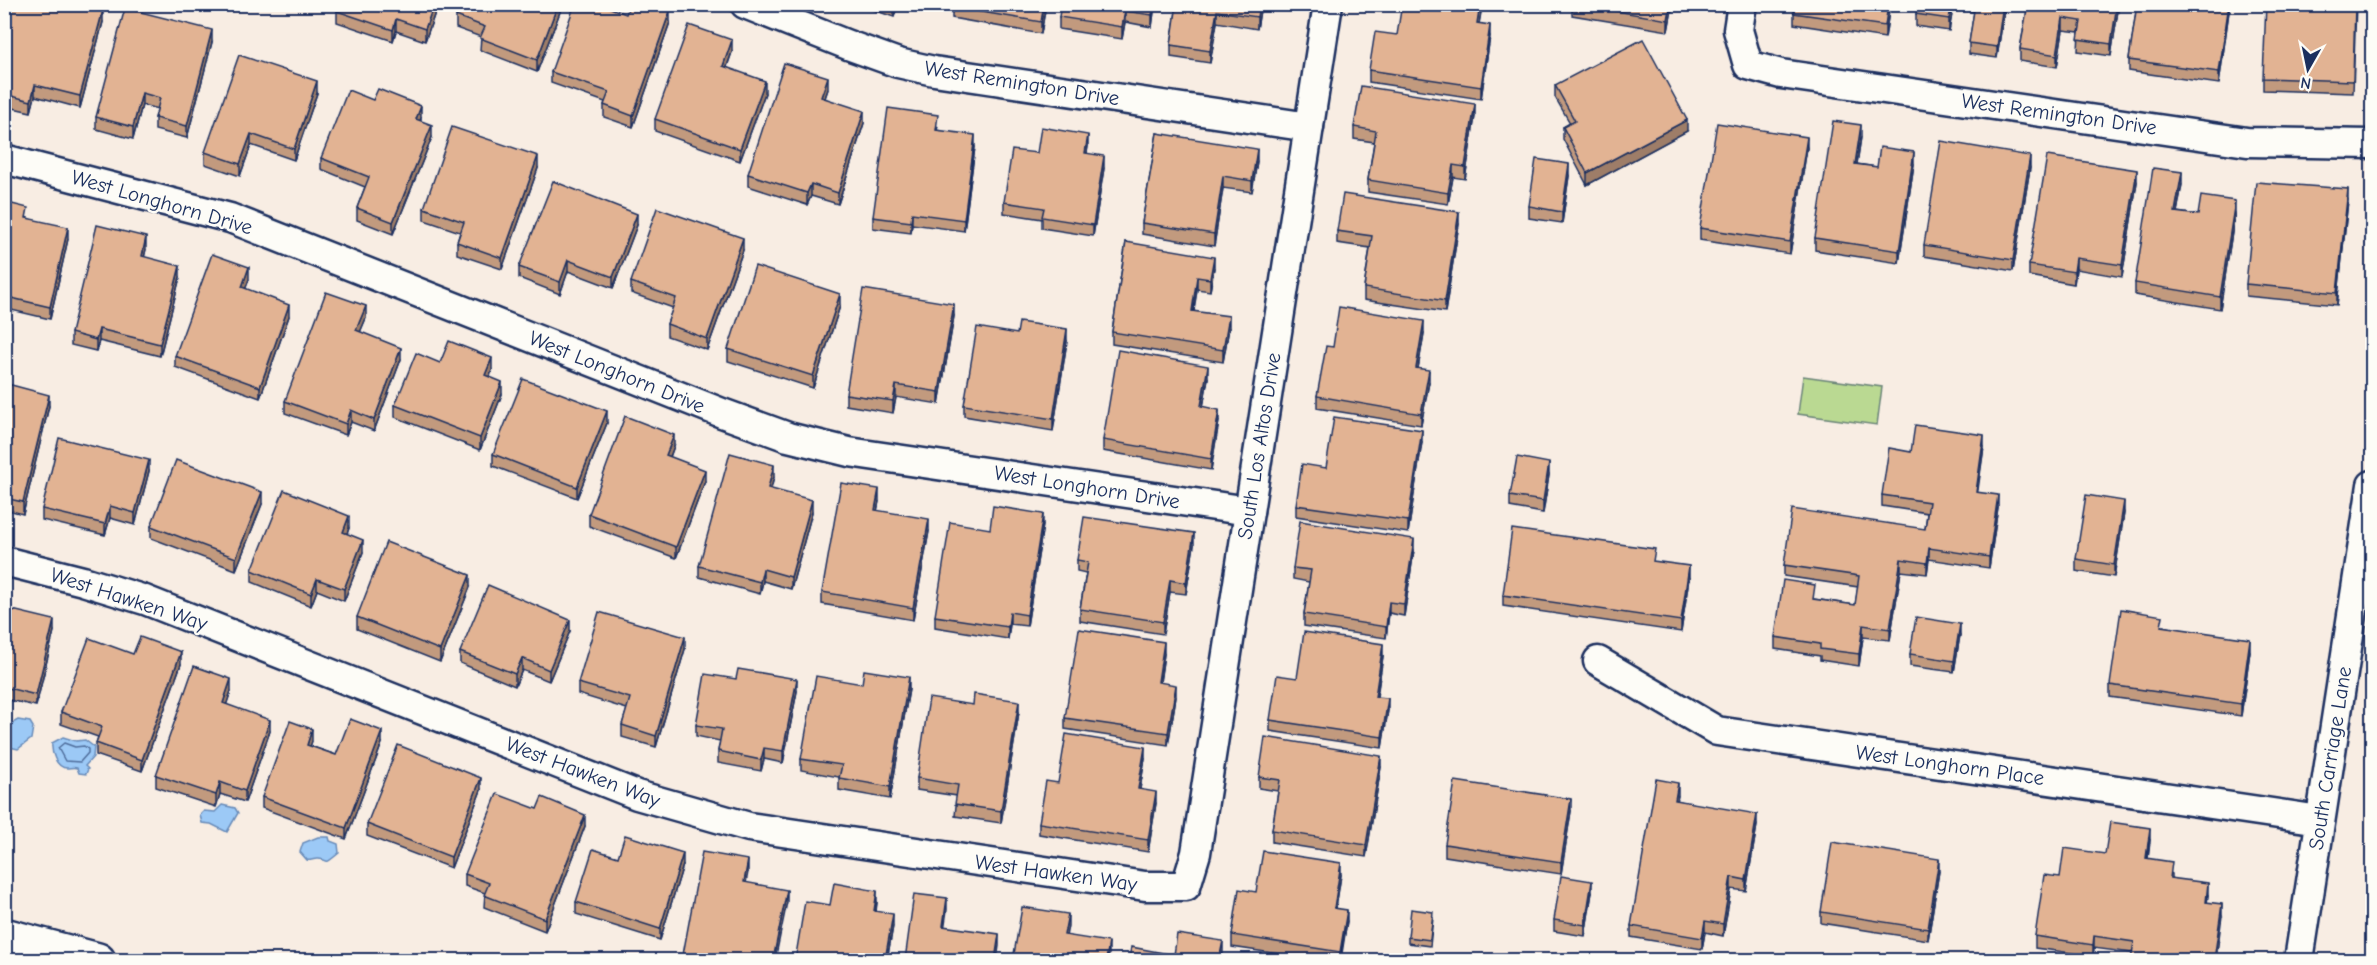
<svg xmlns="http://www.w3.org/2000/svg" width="2377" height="965" viewBox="0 0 2377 965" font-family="'Comic Neue',sans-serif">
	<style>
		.green { fill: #bad992; stroke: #6a8478; stroke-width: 1.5 }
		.water { fill: #9cc9f6; stroke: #688bb9; stroke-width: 1.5 }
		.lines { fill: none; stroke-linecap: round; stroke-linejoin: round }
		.shore { stroke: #4f6d9b; stroke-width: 1.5 }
		.street-casing { stroke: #1b2f5e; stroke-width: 33 }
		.highway-casing { stroke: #1b2f5e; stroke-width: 38 }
		.street { stroke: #fdfcf7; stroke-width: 28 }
		.highway { stroke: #fdfcf7; stroke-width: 33 }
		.wall { fill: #c29a7e; stroke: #1b2f5e; stroke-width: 1.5 }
		.shaded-wall { fill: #9e7d67; stroke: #1b2f5e; stroke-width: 1.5 }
		.building { fill: #e2b393; stroke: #1b2f5e; stroke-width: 1.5 }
		.labels { text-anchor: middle; stroke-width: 5; stroke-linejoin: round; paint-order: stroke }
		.street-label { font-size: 21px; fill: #1b2f5e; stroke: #fdfcf7 }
	</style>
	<rect width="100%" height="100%" fill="#f8ede3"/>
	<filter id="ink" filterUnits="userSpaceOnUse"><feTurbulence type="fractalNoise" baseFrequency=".0167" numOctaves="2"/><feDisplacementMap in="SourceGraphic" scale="12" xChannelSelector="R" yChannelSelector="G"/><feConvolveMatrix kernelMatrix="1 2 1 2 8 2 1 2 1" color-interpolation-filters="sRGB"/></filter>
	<g filter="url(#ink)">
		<path class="green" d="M1803,376l79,11 -5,38 -79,-11z"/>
		<g class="water">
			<path d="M18,720l12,2 3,5 -2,12 -13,10 -13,-3v-22l4,1z"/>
			<path d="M63,737l13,4 9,-1 9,7 -1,10 -8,9 3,3 -2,5 -7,-1 -2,-5c-3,-1 -7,0 -10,0 -11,0 -16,-16 -15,-25z"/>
			<path d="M222,805l13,3 3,5 -11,19 -16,-8 -9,-1 -2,-8 4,-4 11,1z"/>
			<path d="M318,837h11l1,4 8,3 1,9c-18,15 -8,5 -22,6 -4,0 -7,2 -10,1l-7,-8 3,-9z"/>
		</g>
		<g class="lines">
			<path class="shore" d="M64,743l11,4 9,-1 4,3v4l-8,9 -15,-1 -7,-13z"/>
			<defs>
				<g id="street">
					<path d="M745,4l103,41 50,18 36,8 375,56"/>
					<path d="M1742,4l-4,26 10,35 33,9 466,68 125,2"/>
					<path d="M4,159l226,59 492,195 66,24 61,15 400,59"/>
					<path d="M4,561l79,20 62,19 492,195 112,32 396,59h41l10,-33 132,-849"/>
					<path d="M1598,661l119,70 603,89"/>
					<path d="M2299,960l73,-475"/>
				</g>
				<path id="highway" d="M4,935l94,25"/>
			</defs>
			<use href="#street" class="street-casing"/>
			<use href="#highway" class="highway-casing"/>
			<use href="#street" class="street"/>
			<use href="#highway" class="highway"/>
		</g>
		<g class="wall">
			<path d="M339,4h99l-13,37 -29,-10 -3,10 -56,-19v-11z"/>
			<path d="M563,4l-26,68 -57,-22 1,-13 -25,-9v-12z"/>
			<path d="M856,4h42l-4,13z"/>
			<path d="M952,4h94l-5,30 -89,-16z"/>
			<path d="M1155,4l-3,23 -27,-5 -3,17 -63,-10v-12z"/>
			<path d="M1177,4h84l-4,25 -40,-7 -7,41 -39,-6v-12z"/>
			<path d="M1482,4l-3,19 11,13 -9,63 -112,-17v-12l28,-35z"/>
			<path d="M1572,4h101l-5,27 -96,-16z"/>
			<path d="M1890,4l-5,34 -91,-14v-11z"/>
			<path d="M1917,4h88l-8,54 -28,-4v-11l5,-31 -21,-4 -4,23 -33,-5v-12z"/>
			<path d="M2028,4h91l-8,52 -33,-5 1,-19 -16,-2 -6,37 -37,-6v-12z"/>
			<path d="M2137,4h93l-11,80 -90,-13v-11z"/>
			<path d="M2356,4l-3,89 -90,-3v-12z"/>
			<path d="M626,14l44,8 -37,105 -29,-10v-12l1,-3 -54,-19v-11z"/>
			<path d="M103,22l-23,86 -45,-12 -4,16 -27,-6v-75z"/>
			<path d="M212,42l-25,96 -32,-8v-12l3,-9 -16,-4 -9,34 -37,-10v-12z"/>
			<path d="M732,52l-5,15 38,26 -25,68 -85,-30v-12z"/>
			<path d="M1555,85l132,46 -100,54 -24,-46v-12l7,-4 -15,-26z"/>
			<path d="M828,89l-3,9 39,25 -26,81 -27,-8 -4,9 -59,-19v-12z"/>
			<path d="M317,93l-23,67 -43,-15 -11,31 -35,-12v-12z"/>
			<path d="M1475,116l-10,63 -12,-2 -5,27 -80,-12v-12l6,-38 -20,-3v-12z"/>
			<path d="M421,118l-1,3 12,16 -39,97 -36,-14v-12l8,-21 -44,-18v-11z"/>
			<path d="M938,126l-1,4 38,17 -11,84 -52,-7 -1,9 -38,-5v-11z"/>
			<path d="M1157,133l100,28 -5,31 -29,-4 -9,58 -72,-12v-11z"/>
			<path d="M1861,137l-4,27 20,3 37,-3 -15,99 -84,-13v-12z"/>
			<path d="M1088,146l-1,7 17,15 -11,68 -51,-8v-9l-38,-6v-11l33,-49z"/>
			<path d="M1807,148l-17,106 -90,-14v-12z"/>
			<path d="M538,168l-36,101 -45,-15v-12l3,-10 -36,-12v-12z"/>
			<path d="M2030,168l-17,103 -89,-15v-11z"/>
			<path d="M1569,176l-7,47 -33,-5v-12z"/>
			<path d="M2137,182l-15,95 -46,-8 -2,15 -45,-8v-11z"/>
			<path d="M2182,184l-5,28 21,3 37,-2 -15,96 -85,-14v-12z"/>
			<path d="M2348,200l-11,105 -91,-9v-12z"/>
			<path d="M4,202l24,16 40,21 -18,80 -43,-10z"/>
			<path d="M1459,224l-14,88 -81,-12v-12l6,-40 -33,-5v-12z"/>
			<path d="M637,225l-24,63 -45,-17 -8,23 -41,-16v-11z"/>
			<path d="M1126,242l88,26 -4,23 -13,-2 -3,22 35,17 -6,34 -111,-18v-12z"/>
			<path d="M146,249l-2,8 36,20 -20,79 -61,-15 -3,10 -25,-6v-12z"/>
			<path d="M743,250l-36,100 -40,-14v-12l6,-16 -42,-15v-11z"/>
			<path d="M249,279l-4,10 44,27 -29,82 -85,-31v-11z"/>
			<path d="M840,306l-27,82 -85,-27v-12z"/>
			<path d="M954,316l-15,88 -43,-7 -3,16 -47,-8v-11z"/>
			<path d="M366,318l-6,14 41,27 -27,72 -23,-9 -5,13 -61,-22v-12z"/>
			<path d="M1424,333l-6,35 11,14 -8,43 -104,-17v-12l16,-49z"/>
			<path d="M1067,341l-14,90 -89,-15v-11z"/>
			<path d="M440,363l52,7 -2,7 12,17 -22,56 -85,-33v-12z"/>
			<path d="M1208,378l-5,29 16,14 -8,49 -108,-19v-11z"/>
			<path d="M4,383l45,23 -26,108 -19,-5z"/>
			<path d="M607,423l-30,75 -84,-32v-12z"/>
			<path d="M1422,442l-14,91 -112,-17v-11l30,-37z"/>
			<path d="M674,446l-4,11 35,24 -29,77 -87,-32v-12z"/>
			<path d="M1984,447l-7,45 21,15 -9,61 -60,-9 -2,15 -26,-3 -11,69 -27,-3 -4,29 -39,-6v-4l-45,-7v-12l39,-38 41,6 3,-18 -74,-11v-11l141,-36 2,-16 -45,-7v-11l29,-43z"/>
			<path d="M149,471l-14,54 -25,-7 -5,17 -63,-15v-11z"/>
			<path d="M1549,475l-6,38 -33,-6v-11z"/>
			<path d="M774,477l-3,12 41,23 -21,77 -28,-8 -3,13 -61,-17v-11z"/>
			<path d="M879,501l-2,10 52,20 -16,89 -91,-16v-12z"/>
			<path d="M262,504l-26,66 -85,-32v-12z"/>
			<path d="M2124,513l-10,64 -38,-6v-12z"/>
			<path d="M1043,525l-16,101 -17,-2 -2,15 -73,-12v-11l55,-87z"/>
			<path d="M349,528l-2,6 16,18 -19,49 -27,-11 -6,16 -59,-24v-12z"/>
			<path d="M1194,545l-8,49 -16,-2 -7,42 -83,-13v-12l6,-36 -9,-2v-11z"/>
			<path d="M1414,550l-10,66 -15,-3 -3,25 -82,-12v-12l5,-32 -16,-3v-11z"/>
			<path d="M1655,562l34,16 -8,54 -178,-26v-11z"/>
			<path d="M470,587l-30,75 -83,-33v-12z"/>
			<path d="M4,608l50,23 -18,75 -32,-7z"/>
			<path d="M2163,626l87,25 -9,65 -131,-19v-12z"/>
			<path d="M570,631l-21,50 -27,-11 -7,16 -55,-23v-11z"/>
			<path d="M1960,635l-6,37 -44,-6v-12z"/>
			<path d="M685,649l-29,98 -34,-10v-12l5,-16 -49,-15v-11z"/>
			<path d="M133,654l48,10 -39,107 -46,-16v-12l2,-6 -37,-13v-12z"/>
			<path d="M1164,654l-4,29 16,14 -8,48 -103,-16v-11z"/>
			<path d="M1383,656l-6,41 11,13 -6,38 -112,-17v-11l27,-42z"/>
			<path d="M862,684l47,5 -19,110 -51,-9v-13l-38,-7v-11z"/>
			<path d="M231,691l-5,14 44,26 -25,71 -25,-8 -4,13 -60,-20v-12z"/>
			<path d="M797,691l-14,72 -19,-4 -3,12 -43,-8v-12l2,-10 -24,-5v-11z"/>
			<path d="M973,705l46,7 -18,111 -46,-7 2,-20 -40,-6v-12z"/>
			<path d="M312,741l-2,5 26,9 46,-12 -36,96 -84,-31v-11z"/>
			<path d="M1145,758l-5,31 16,14 -8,49 -109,-18v-11l19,-40z"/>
			<path d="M1381,767l-15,90 -94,-15v-12l6,-39 -19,-3v-11z"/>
			<path d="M481,790l-30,78 -84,-32v-12z"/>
			<path d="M1678,795l-1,5 80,25 -11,66 -15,-2 -8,47 -18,-4 -3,17 -71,-12v-11z"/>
			<path d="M537,809l48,17 -40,105 -61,-24 1,-14 -20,-7v-12z"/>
			<path d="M1571,811l-10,63 -116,-18v-12z"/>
			<path d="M2150,840l-2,19 24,15v4l36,17 -1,7 15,14 -90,37 -38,-5 -1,8 -58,-8v-12l25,-59 45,-23z"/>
			<path d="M618,857l65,8 -23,75 -84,-26v-12z"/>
			<path d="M1939,871l-11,69 -107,-17v-11z"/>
			<path d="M1341,875l-5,33 11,13 -6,39h-21l-88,-13v-12l24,-43z"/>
			<path d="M1592,892l-7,44 -31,-5v-11z"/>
			<path d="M877,902l-1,10 17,14 -6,34h-91v-5l34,-50z"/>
			<path d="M1433,918l-3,28 -22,-3v-6z"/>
		</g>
		<g class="shaded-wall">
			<path d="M434,4h4l-13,37v-12z"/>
			<path d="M558,4h5l-26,68v-12z"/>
			<path d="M894,4h4l-4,13z"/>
			<path d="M1044,4h2l-5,30v-12z"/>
			<path d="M1154,4h1l-3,23v-12z"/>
			<path d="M1259,4h2l-4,25v-12z"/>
			<path d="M1480,4h2v3l-5,28v-12z"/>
			<path d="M1671,4h2l-5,27v-11z"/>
			<path d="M1888,4h2l-5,34v-12z"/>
			<path d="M1952,4h1v4l-4,23v-12z"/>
			<path d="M2003,4h2l-8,54v-11z"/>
			<path d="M2117,4h2l-8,52v-12z"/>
			<path d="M2229,4h1l-11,80v-12z"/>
			<path d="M103,10v12l-23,86v-12z"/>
			<path d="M670,11v11l-37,105v-11z"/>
			<path d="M1125,11v11l-3,17v-12z"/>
			<path d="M1217,11v11l-7,41v-12z"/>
			<path d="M2063,18v12l-6,37v-12z"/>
			<path d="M396,19v12l-3,10v-11z"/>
			<path d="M1490,25v11l-9,63v-12z"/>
			<path d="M212,30v12l-25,96v-12z"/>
			<path d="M732,40v12l-9,25v-11z"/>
			<path d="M828,77v12l-7,20v-12z"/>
			<path d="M317,81v12l-23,67v-11z"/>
			<path d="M765,81v12l-25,68v-12z"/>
			<path d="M35,85v11l-4,16v-11z"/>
			<path d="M142,93v12l-9,34v-12z"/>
			<path d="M1475,104v12l-10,63v-12z"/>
			<path d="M421,106v12l-5,13v-12z"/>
			<path d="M864,111v12l-26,81v-11z"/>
			<path d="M1687,120v11l-100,54v-12z"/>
			<path d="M432,125v12l-39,97v-12z"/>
			<path d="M1861,125v12l-6,39v-12z"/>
			<path d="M251,134v11l-11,31v-12z"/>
			<path d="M975,135v12l-11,84v-11z"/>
			<path d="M1088,135v11l-3,19v-12z"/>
			<path d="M1807,137v11l-17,106v-12z"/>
			<path d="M1257,149v12l-5,31v-11z"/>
			<path d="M1914,152v12l-15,99v-12z"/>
			<path d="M538,156v12l-36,101v-11z"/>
			<path d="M1104,156v12l-11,68v-11z"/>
			<path d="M2030,156v12l-17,103v-11z"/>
			<path d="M1569,164v12l-7,47v-11z"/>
			<path d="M1453,165v12l-5,27v-11z"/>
			<path d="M2137,170v12l-15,95v-12z"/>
			<path d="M2182,172v12l-7,39v-11z"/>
			<path d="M1223,176v12l-9,58v-12z"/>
			<path d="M811,184v12l-4,9v-12z"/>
			<path d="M2348,189v11l-11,105v-12z"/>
			<path d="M2235,201v12l-15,96v-12z"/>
			<path d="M1459,212v12l-14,88v-11z"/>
			<path d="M912,213v11l-1,9v-11z"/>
			<path d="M637,214v11l-24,63v-11z"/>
			<path d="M68,227v12l-18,80v-12z"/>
			<path d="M146,237v12l-4,19v-12z"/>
			<path d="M743,238v12l-36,100v-11z"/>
			<path d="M1214,257v11l-4,23v-12z"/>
			<path d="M2076,258v11l-2,15v-12z"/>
			<path d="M568,260v11l-8,23v-12z"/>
			<path d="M180,266v11l-20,79v-12z"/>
			<path d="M249,267v12l-7,20v-12z"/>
			<path d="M1197,277v12l-5,33v-11z"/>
			<path d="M840,294v12l-27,82v-12z"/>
			<path d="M7,297v12l-3,10v-11z"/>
			<path d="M954,304v12l-15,88v-12z"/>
			<path d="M289,305v11l-29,82v-11z"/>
			<path d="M366,306v12l-10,24v-12z"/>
			<path d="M1229,316v12l-6,34v-12z"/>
			<path d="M1424,321v12l-8,47v-12z"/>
			<path d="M99,329v12l-3,10v-11z"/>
			<path d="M1067,329v12l-14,90v-12z"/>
			<path d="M401,348v11l-27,72v-11z"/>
			<path d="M492,358v12l-7,16v-11z"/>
			<path d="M1208,366v12l-7,40v-12z"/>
			<path d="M1429,370v12l-8,43v-11z"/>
			<path d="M502,382v12l-22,56v-12z"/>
			<path d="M896,385v12l-3,16v-12z"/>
			<path d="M49,395v11l-26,108v-12z"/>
			<path d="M351,410v12l-5,13v-11z"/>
			<path d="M1219,410v11l-8,49v-11z"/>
			<path d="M607,411v12l-30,75v-11z"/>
			<path d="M1422,430v12l-14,91v-12z"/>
			<path d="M674,435v11l-8,21v-12z"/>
			<path d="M1984,435v12l-8,57v-12z"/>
			<path d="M149,460v11l-14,54v-12z"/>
			<path d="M1549,463v12l-6,38v-12z"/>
			<path d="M774,465v12l-6,23v-12z"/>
			<path d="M705,470v11l-29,77v-11z"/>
			<path d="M879,489v12l-4,21v-12z"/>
			<path d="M262,492v12l-26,66v-12z"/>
			<path d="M1998,495v12l-9,61v-11z"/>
			<path d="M812,500v12l-21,77v-12z"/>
			<path d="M2124,501v12l-10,64v-12z"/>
			<path d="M110,506v12l-5,17v-11z"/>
			<path d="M1043,514v11l-16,101v-11z"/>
			<path d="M349,516v12l-6,16v-12z"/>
			<path d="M929,519v12l-16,89v-12z"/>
			<path d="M1194,533v12l-8,49v-11z"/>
			<path d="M1414,539v11l-10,66v-12z"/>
			<path d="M363,540v12l-19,49v-12z"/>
			<path d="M1929,548v11l-2,15v-11z"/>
			<path d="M1901,559v12l-11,69v-11z"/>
			<path d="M1689,566v12l-8,54v-11z"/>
			<path d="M763,569v12l-3,13v-12z"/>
			<path d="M470,575v12l-30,75v-12z"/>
			<path d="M317,579v11l-6,16v-12z"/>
			<path d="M1170,580v12l-7,42v-12z"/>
			<path d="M1389,602v11l-3,25v-11z"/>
			<path d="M1010,612v12l-2,15v-12z"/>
			<path d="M54,620v11l-18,75v-11z"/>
			<path d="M570,620v11l-21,50v-11z"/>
			<path d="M1960,624v11l-6,37v-11z"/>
			<path d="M1863,625v12l-4,29v-12z"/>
			<path d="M685,637v12l-29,98v-11z"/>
			<path d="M2250,639v12l-9,65v-12z"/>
			<path d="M1164,642v12l-6,40v-12z"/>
			<path d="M1383,644v12l-8,52v-11z"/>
			<path d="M181,652v12l-39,107v-11z"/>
			<path d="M522,658v12l-7,16v-12z"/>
			<path d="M909,677v12l-19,110v-12z"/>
			<path d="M231,679v12l-8,24v-12z"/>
			<path d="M797,679v12l-14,72v-12z"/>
			<path d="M1176,685v12l-8,48v-12z"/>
			<path d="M1388,698v12l-6,38v-11z"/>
			<path d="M1019,701v11l-18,111v-12z"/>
			<path d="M270,720v11l-25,71v-11z"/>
			<path d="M312,729v12l-5,15v-11z"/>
			<path d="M382,731v12l-36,96v-11z"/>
			<path d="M1145,747v11l-7,43v-12z"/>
			<path d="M764,748v11l-3,12v-11z"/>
			<path d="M1381,756v11l-15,90v-12z"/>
			<path d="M481,778v12l-30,78v-11z"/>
			<path d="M220,782v12l-4,13v-12z"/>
			<path d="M1678,783v12l-3,16v-11z"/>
			<path d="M1156,792v11l-8,49v-12z"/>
			<path d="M1571,799v12l-10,63v-12z"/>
			<path d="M1757,814v11l-11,66v-11z"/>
			<path d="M585,815v11l-40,105v-12z"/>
			<path d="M2150,828v12l-4,30v-12z"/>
			<path d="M683,853v12l-23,75v-11z"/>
			<path d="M1939,859v12l-11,69v-11z"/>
			<path d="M748,860v12l-4,22v-12z"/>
			<path d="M1341,863v12l-7,44v-11z"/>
			<path d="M1731,877v12l-8,47v-12z"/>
			<path d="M1592,881v11l-7,44v-11z"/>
			<path d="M2208,883v12l-2,18v-11z"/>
			<path d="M787,890v12l-12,58h-2z"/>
			<path d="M877,891v11l-3,21v-12z"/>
			<path d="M947,898v12l-4,27v-11z"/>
			<path d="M2222,904v12l-6,44h-2z"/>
			<path d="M1347,910v11l-7,39v-8z"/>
			<path d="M893,914v12l-6,34h-2z"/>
			<path d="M1068,914v12l-4,21v-12z"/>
			<path d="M1705,921v11l-3,17v-11z"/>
			<path d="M999,934v12l-2,14h-2z"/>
			<path d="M2094,936v12l-1,8v-11z"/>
			<path d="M1223,941v12l-2,7h-2z"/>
			<path d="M1109,942v12l-1,6h-2z"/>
		</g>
		<g class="building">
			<path d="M12,4h70l21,6 -23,86 -45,-11 -4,16 -27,-7v-63z"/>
			<path d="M339,4h95l-9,25 -29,-10 -3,11 -56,-19z"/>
			<path d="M461,4h97l-21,56 -57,-22 5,-11 -29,-11z"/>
			<path d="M575,4h25l26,10 4,-10h22l18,7 -37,105 -29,-11 5,-13 -58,-20z"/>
			<path d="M952,4h92l-3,18 -89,-15z"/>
			<path d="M1061,4h93l-2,11 -27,-4 -3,16 -63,-10z"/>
			<path d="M1177,4h82l-2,13 -40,-6 -7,40 -39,-6z"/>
			<path d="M1402,4h78l-3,19 13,2 -9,62 -112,-17 6,-38 22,3z"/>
			<path d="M1576,4h95l-3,16z"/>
			<path d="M1795,4h93l-3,22 -91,-13z"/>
			<path d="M1917,4h35l-3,15 -33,-5z"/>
			<path d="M1975,4h28l-6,43 -28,-4z"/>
			<path d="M2028,4h89l-6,40 -33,-5 3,-18 -18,-3 -6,37 -37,-6z"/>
			<path d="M2137,4h92l-10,68 -90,-12z"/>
			<path d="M2266,4h89l-2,77 -90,-3z"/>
			<path d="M125,8l87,22 -25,96 -32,-8 5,-20 -18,-5 -9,34 -37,-10z"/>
			<path d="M689,25l43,15 -9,26 42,15 -25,68 -85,-30z"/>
			<path d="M1643,39l44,81 -100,53 -24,-46 12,-6 -20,-36z"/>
			<path d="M239,55l78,26 -23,68 -43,-15 -11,30 -35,-12z"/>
			<path d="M784,63l44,14 -7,20 43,14 -26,82 -27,-9 -4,9 -59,-19z"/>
			<path d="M1361,86l114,18 -10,63 -12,-2 -5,28 -80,-13 8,-49 -22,-4z"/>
			<path d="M378,89l43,17 -5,13 16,6 -39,97 -36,-14 12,-31 -48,-19 27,-68 25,10z"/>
			<path d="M888,108l50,7 -2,15 39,5 -11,85 -52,-7 -1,9 -38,-5z"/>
			<path d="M1833,121l28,4 -6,39 22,3 3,-20 34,5 -15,99 -84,-13z"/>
			<path d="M1717,123l90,14 -17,105 -90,-14z"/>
			<path d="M452,127l86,29 -36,102 -45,-16 7,-20 -40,-14z"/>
			<path d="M1041,127l47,8 -3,18 19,3 -11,69 -51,-8 2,-9 -40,-6 8,-52 25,3z"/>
			<path d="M1157,133l100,16 -5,32 -29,-5 -9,58 -72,-11z"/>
			<path d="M1941,141l89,15 -17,104 -89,-15z"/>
			<path d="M2047,156l90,14 -15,95 -46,-7 -2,14 -45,-7z"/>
			<path d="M1536,159l33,5 -7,48 -33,-6z"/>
			<path d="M2153,168l29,4 -7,40 23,3 3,-19 34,5 -15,96 -85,-14z"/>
			<path d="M553,181l84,33 -24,63 -45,-17 -8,22 -41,-15z"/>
			<path d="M2256,182l92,7 -11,104 -91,-9z"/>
			<path d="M1343,194l116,18 -14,89 -81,-13 8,-52 -35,-5z"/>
			<path d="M4,202l24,6 -2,10 42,9 -18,80 -43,-10 -3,11z"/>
			<path d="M657,208l86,30 -36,101 -40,-15 9,-26 -45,-16z"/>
			<path d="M97,225l49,12 -4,19 38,10 -20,78 -61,-15 -3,11 -25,-7z"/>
			<path d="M1126,242l88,15 -4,22 -13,-2 -5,34 37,5 -6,34 -111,-18z"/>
			<path d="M212,254l37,13 -7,20 47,18 -29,82 -85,-31z"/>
			<path d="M755,266l85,28 -27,82 -85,-27z"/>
			<path d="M863,289l91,15 -15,88 -43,-7 -3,16 -47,-7z"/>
			<path d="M326,292l40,14 -10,24 45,18 -27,72 -23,-10 -5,14 -61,-23z"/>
			<path d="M1339,307l85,14 -8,47 13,2 -8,44 -104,-18 9,-50 7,1z"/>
			<path d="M1019,322l48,7 -14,90 -89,-14 13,-78 40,7z"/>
			<path d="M449,341l43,17 -7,17 17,7 -22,56 -85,-33 21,-52 24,10z"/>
			<path d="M1118,350l90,16 -7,40 18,4 -8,49 -108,-19z"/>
			<path d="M523,379l84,32 -30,76 -84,-33z"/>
			<path d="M4,383l45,12 -26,107 -19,-4z"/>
			<path d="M625,416l49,19 -8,20 39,15 -29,77 -87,-33z"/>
			<path d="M1334,417l88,13 -14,91 -112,-16 6,-41 24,4z"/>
			<path d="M1915,425l69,10 -8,57 22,3 -9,62 -60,-9 -2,15 -26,-4 -11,70 -27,-4 -4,29 -39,-5v-5l-45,-7 8,-57 32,5 -2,14 42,6 4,-29 -75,-11 8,-56 133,20 4,-27 -47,-7 7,-47 22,4z"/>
			<path d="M59,438l90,22 -14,53 -25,-7 -5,18 -63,-15z"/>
			<path d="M730,453l44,12 -6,23 44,12 -21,77 -28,-8 -3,13 -61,-16z"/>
			<path d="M1517,457l32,6 -6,38 -33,-5z"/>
			<path d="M176,460l86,32 -26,66 -85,-32z"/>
			<path d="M841,483l38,6 -4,21 54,9 -16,89 -91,-16z"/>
			<path d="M284,490l65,26 -6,16 20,8 -19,49 -27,-10 -6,15 -59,-24z"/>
			<path d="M2086,495l38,6 -10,64 -38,-6z"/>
			<path d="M993,506l50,8 -16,101 -17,-3 -2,15 -73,-11 15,-94 40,7z"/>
			<path d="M1084,517l110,16 -8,50 -16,-3 -7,42 -83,-13 8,-47 -11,-2z"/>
			<path d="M1300,521l114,18 -10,65 -15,-2 -3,25 -82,-13 7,-44 -18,-2z"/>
			<path d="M1512,529l143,20 -2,12 36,5 -8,55 -178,-26z"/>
			<path d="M386,542l84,33 -30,75 -83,-33z"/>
			<path d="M488,585l82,35 -21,50 -27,-12 -7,16 -55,-22z"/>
			<path d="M4,608l50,12 -18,75 -32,-8z"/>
			<path d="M2121,609l42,7 -2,10 89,13 -9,65 -131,-19z"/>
			<path d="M599,612l86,25 -29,99 -34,-11 8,-27 -52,-15z"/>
			<path d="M1916,617l44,7 -6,37 -44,-7z"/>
			<path d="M1079,629l85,13 -6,40 18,3 -8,48 -103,-15z"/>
			<path d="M1304,632l79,12 -8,53 13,1 -6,39 -112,-17 7,-45 20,3z"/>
			<path d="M140,637l41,15 -39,108 -46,-17 6,-16 -41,-15 28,-74 44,16z"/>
			<path d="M194,666l37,13 -8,24 47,17 -25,71 -25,-9 -4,13 -60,-20z"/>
			<path d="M738,669l59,10 -14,72 -19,-3 -3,12 -43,-9 4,-22 -26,-4 9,-51 31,5z"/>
			<path d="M864,670l45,7 -19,110 -51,-9 3,-13 -41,-6 15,-83 46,8z"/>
			<path d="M974,694l45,7 -18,110 -46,-7 3,-19 -41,-7 12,-80 44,7z"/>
			<path d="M350,719l32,12 -36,97 -84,-31 28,-76 22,8 -5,16 29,10z"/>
			<path d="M1066,734l79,13 -7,42 18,3 -8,48 -109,-17 7,-42 12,2z"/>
			<path d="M1265,737l116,19 -15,89 -94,-15 8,-50 -21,-3z"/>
			<path d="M398,745l83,33 -30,79 -84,-33z"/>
			<path d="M1656,779l22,4 -3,17 82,14 -11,66 -15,-3 -8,47 -18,-3 -3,17 -71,-12z"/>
			<path d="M1455,781l116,18 -10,63 -116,-18z"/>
			<path d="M497,794l40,15 5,-12 43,18 -40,104 -61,-24 5,-12 -24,-9z"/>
			<path d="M2110,822l40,6 -4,30 26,4 -2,16 38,5 -2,19 16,2 -8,56h-83l3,-18 -40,-6 -1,9 -58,-9 9,-61 16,2 4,-29 41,6z"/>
			<path d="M625,835l58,18 -23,76 -84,-27 17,-53 25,8z"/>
			<path d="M1832,842l107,17 -11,70 -107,-17z"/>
			<path d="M1263,851l78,12 -7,45 13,2 -7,42 -108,-17 7,-46 17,3z"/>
			<path d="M702,852l46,8 -4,22 43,8 -14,70h-91z"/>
			<path d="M1561,876l31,5 -7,44 -31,-5z"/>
			<path d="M834,883l43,8 -3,20 19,3 -8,46h-54l-35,-5 9,-54 25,4z"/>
			<path d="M914,894l33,4 -4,28 56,8 -4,26h-90z"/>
			<path d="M1022,907l46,7 -4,21 45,7 -3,18h-93z"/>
			<path d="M1411,909l22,3 -3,28 -22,-3z"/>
			<path d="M1177,934l46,7 -4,19h-90l2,-13 43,8z"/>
		</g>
	</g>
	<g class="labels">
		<g class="street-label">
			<text transform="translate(1022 83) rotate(9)" y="7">West Remington Drive</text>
			<text transform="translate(2059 114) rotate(8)" y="7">West Remington Drive</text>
			<text transform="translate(162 202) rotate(16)" y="7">West Longhorn Drive</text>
			<text transform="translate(617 372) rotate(22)" y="7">West Longhorn Drive</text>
			<text transform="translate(1259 446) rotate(-81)" y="7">South Los Altos Drive</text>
			<text transform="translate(1087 487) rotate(9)" y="7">West Longhorn Drive</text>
			<text transform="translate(129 599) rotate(18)" y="7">West Hawken Way</text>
			<text transform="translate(2330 758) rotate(-81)" y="7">South Carriage Lane</text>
			<text transform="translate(1950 765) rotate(8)" y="7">West Longhorn Place</text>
			<text transform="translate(583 772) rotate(21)" y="7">West Hawken Way</text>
			<text transform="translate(1056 873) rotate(8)" y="7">West Hawken Way</text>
		</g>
	</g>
	<rect width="2377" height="965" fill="none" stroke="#fdfcf7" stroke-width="24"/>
	<rect x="12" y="12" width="2353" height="941" fill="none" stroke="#1b2f5e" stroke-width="2" filter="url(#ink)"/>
	<g transform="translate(2308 69) rotate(189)" stroke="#fdfcf7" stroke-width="4.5" paint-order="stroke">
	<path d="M0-4.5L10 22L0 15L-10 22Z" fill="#1b2f5e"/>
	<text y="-9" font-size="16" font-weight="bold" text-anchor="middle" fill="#1b2f5e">N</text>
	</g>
</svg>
